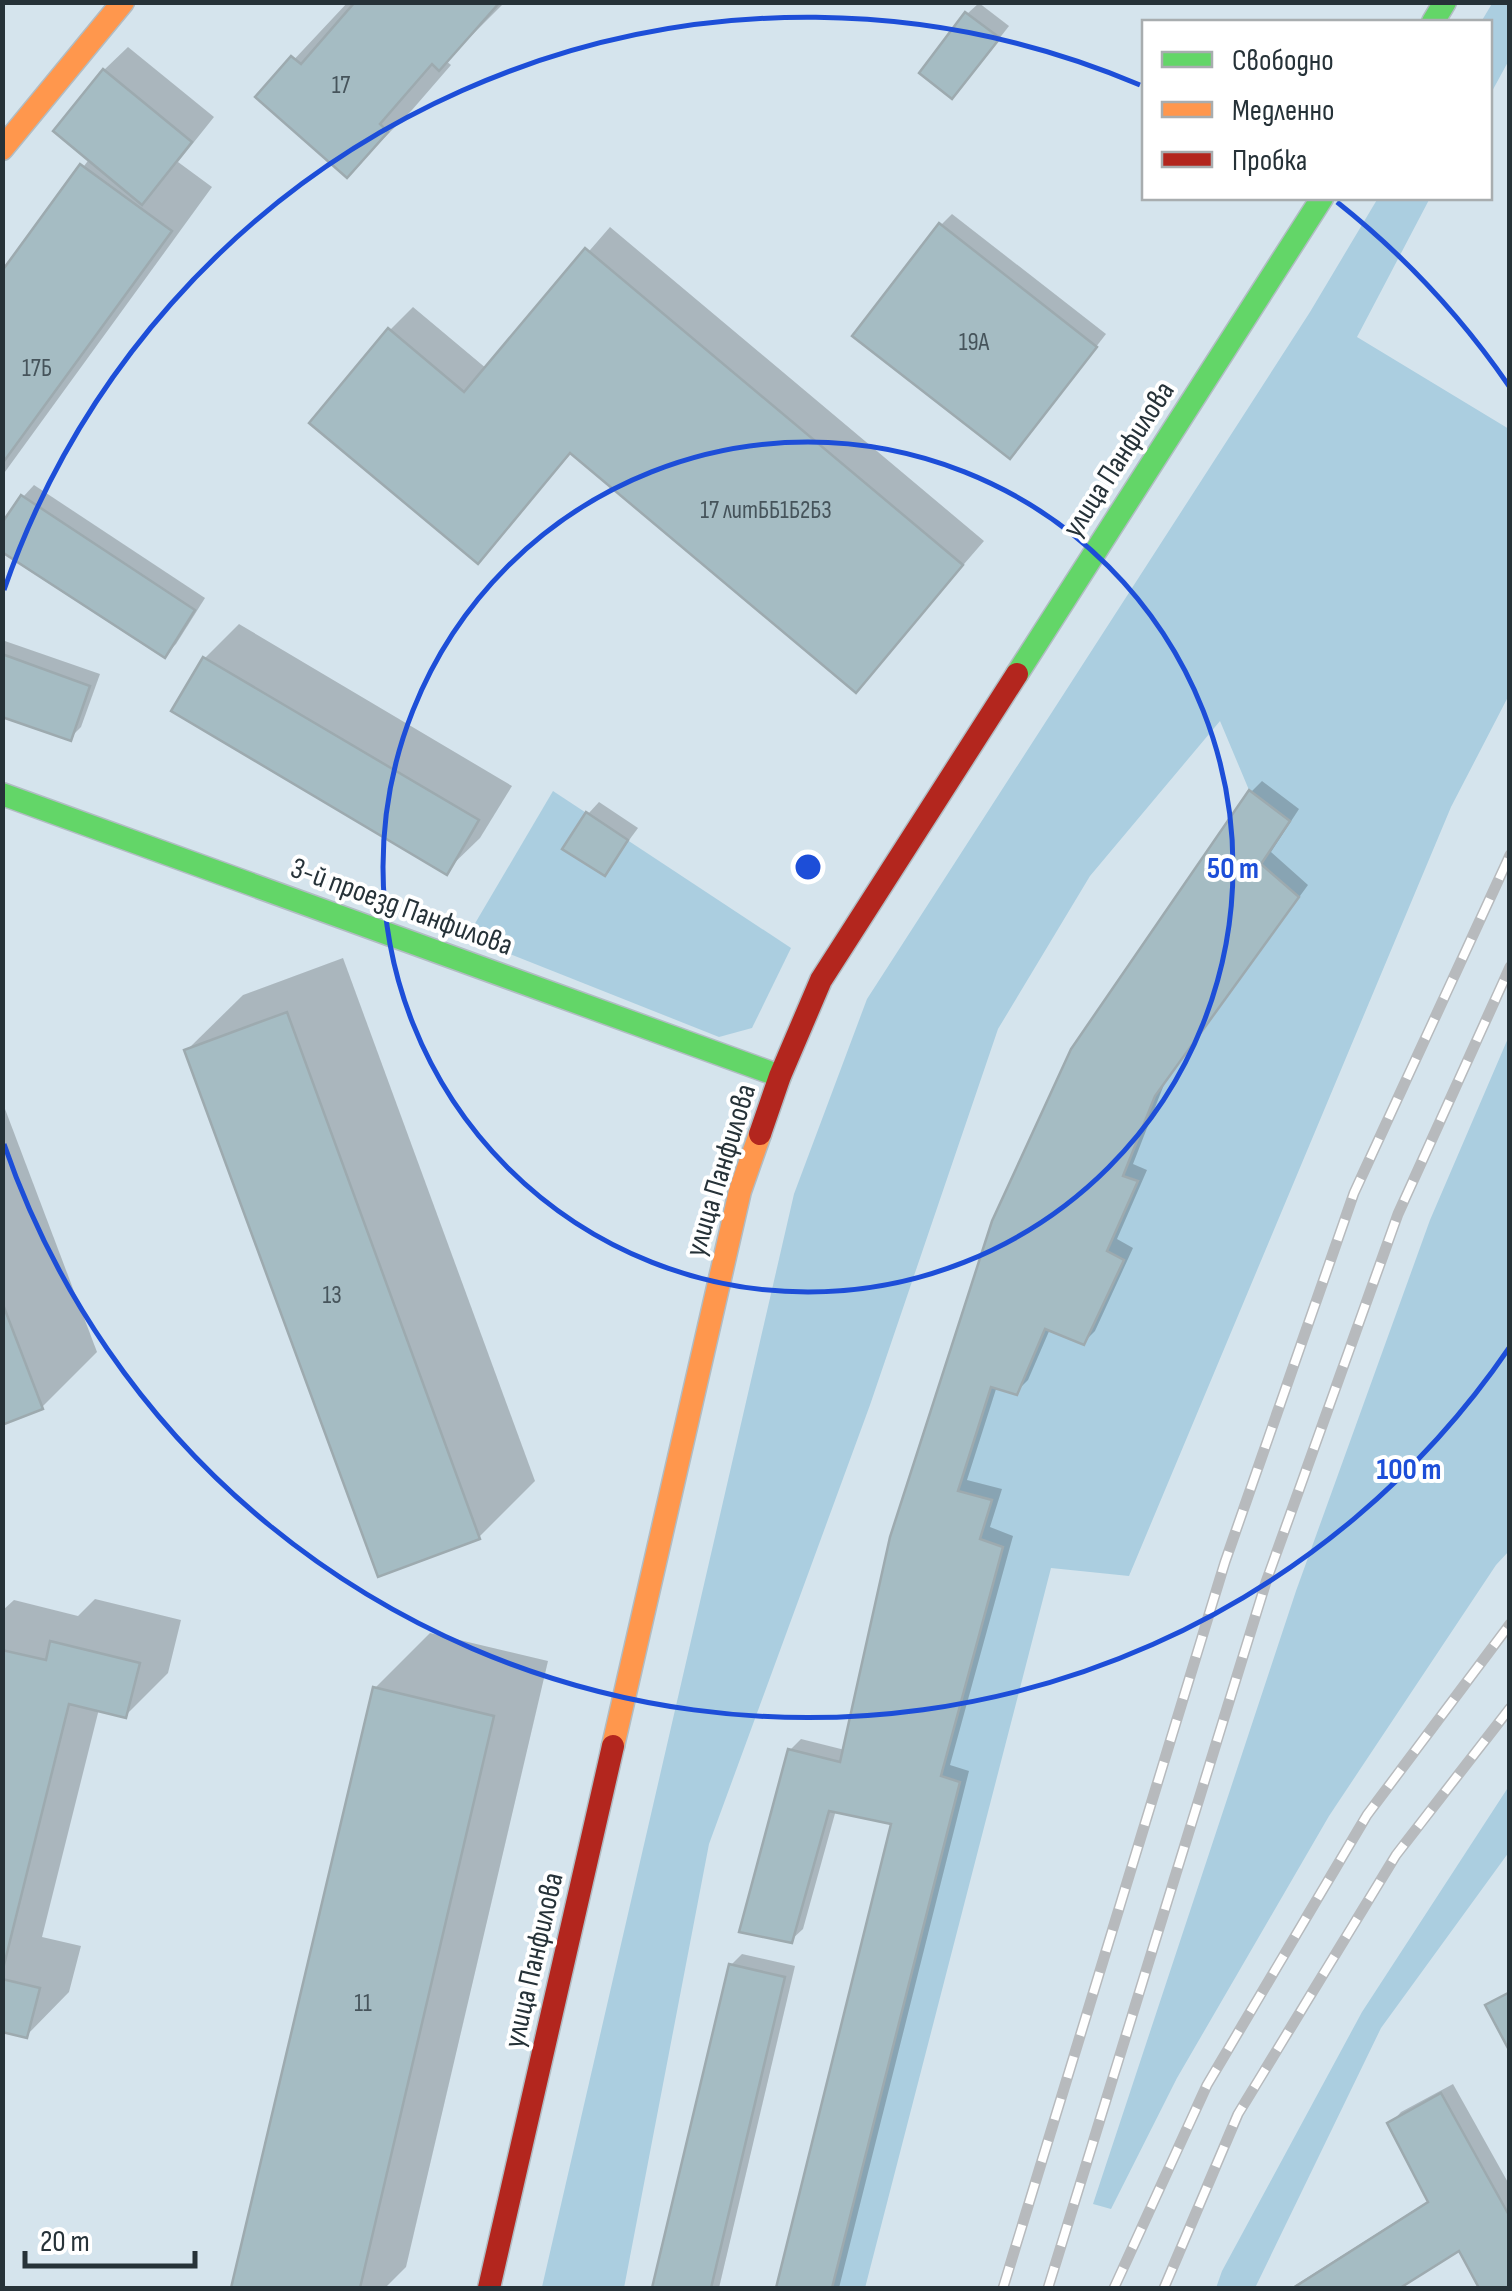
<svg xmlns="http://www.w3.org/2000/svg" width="1512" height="2291" viewBox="0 0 1512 2291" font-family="'Sofia Sans Condensed',sans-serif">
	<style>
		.green { fill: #abcee0 }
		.shadow { fill: #0003 }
		.building { fill: #a5bcc3; stroke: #9daaaf; stroke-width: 2.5 }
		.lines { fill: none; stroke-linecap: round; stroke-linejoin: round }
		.fast-casing { stroke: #b1bcc3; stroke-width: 25 }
		.slow-casing { stroke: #b1bcc3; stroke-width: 25 }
		.jam-casing { stroke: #b1bcc3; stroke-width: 25 }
		.fast { stroke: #63d668; stroke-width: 22 }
		.slow { stroke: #ff974d; stroke-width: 22 }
		.jam { stroke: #b3261e; stroke-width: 22 }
		.rail-casing { stroke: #b7babd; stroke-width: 11 }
		.rail { stroke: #fff; stroke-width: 8; stroke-dasharray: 22; stroke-linecap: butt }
		.ring { fill: none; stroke: #1d4ed8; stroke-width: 5 }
		.labels { text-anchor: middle; stroke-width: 8; stroke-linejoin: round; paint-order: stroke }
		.number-label { font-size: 25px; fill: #46545b }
		.street-label { font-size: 30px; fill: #263238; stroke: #fff }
		.centre { fill: #1d4ed8; stroke: #fff; stroke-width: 5 }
		.ring-label { font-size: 30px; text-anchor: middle; font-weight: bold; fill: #1d4ed8; stroke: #fff; stroke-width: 8; stroke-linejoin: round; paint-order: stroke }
	</style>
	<rect width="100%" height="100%" fill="#d5e4ed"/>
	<g class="green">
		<path d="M1493,2l16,1v57l-19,35v-73h-9z"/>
		<path d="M1378,198h52l-73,139 152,92v266l-58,112 -322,769 -78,-8 -186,720h-33l127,-505 -18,-7 62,-229 -23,-8 12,-39 -34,-9 33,-104 26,7 28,-65 40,15 39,-83 -17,-10 30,-69 -14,-6 32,-80 143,-198 -37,-34 28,-43 -40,-31 -29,-69 -130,155 -92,153 -128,376 -161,439 -85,444 -82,-1 252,-1093 73,-195 443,-687z"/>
		<path d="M553,791l238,157 -39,80 -33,9 -252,-100z"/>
		<path d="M1509,1036v515l-13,14 -167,251 -152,262 -66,131 -18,-5 203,-613 134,-371z"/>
		<path d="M1509,1786v66l-128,176 -126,260h-39l6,-17 140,-259z"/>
	</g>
	<g class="shadow">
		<path d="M348,2h157l-59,59 5,4 -39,45 -65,65 -88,-78z"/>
		<path d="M979,3l30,23 -46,59 4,-71z"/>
		<path d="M128,47l86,70 -36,45 34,25 -210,289v-200l88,-118 -34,-27 48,-61z"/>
		<path d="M952,214l154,120 -85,110 -80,-219z"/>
		<path d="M610,227l374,314 -129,149 -283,-238 -94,109 -88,-231 23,-23 74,62z"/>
		<path d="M34,485l171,113 -29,46 -11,11 -142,-158z"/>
		<path d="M239,624l273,162 -32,52 -34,33 -241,-213z"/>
		<path d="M2,640l98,34 -19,53 -11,11 -68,-24z"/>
		<path d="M1262,781l37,28 -28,43 37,33 -143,197 -32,82 14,6 -30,69 16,9 -38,83 -11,11 -34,-13 -22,51 -12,12 -19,-6 -30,94 35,9 -12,38 23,9 -63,229 19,6 -130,517h-61l116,-466 -58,-12 -33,119 -12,11 -1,-190 11,-11 44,11 47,-213 359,-745z"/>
		<path d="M599,802l39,26 -33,45 -17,-59z"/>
		<path d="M343,958l192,523 -56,56 -292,-487 56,-55z"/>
		<path d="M2,1101l95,251 -55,55 -40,15z"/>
		<path d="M95,1599l86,21 -13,53 -43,43 -26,-7 -57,228 39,9 -12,46 -42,43 -25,-6v-418l12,-11 64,16z"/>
		<path d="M430,1633l118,28 -142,606 -21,21h-151l141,-600z"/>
		<path d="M742,1954l53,12 -76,322h-64l76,-323z"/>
		<path d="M1453,2084l57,102v102h-28l-23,-41 -64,41h-104l139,-88 -40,-76 11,-12z"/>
	</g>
	<g class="building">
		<path d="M355,2h145l-61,69 -7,-7 -52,60 8,8 -41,46 -92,-81 36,-41 10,8z"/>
		<path d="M965,12l35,26 -48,61 -33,-26z"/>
		<path d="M103,69l89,73 -50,63 -89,-74z"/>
		<path d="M80,164l92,67 -170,233v-193z"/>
		<path d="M939,223l158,124 -87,112 -158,-123z"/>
		<path d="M585,248l378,317 -107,128 -286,-240 -92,111 -169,-141 79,-95 76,64z"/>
		<path d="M21,495l174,115 -30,48 -163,-106v-29z"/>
		<path d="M2,654l88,32 -19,55 -69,-24z"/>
		<path d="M203,657l276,163 -32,55 -276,-164z"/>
		<path d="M1249,790l41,31 -29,43 38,33 -144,199 -32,80 15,5 -31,70 17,9 -40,85 -39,-16 -28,66 -26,-8 -33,104 34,9 -12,39 23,8 -62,229 19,6 -128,506h-56l115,-464 -62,-13 -37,132 -53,-11 49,-183 52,13 50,-225 102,-316 79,-172z"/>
		<path d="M586,812l42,28 -23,36 -43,-27z"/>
		<path d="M287,1012l193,527 -102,38 -194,-527z"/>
		<path d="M2,1302l41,107 -41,16z"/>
		<path d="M50,1641l90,22 -14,55 -57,-14 -67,269v-323l44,10z"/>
		<path d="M373,1687l121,29 -134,572h-129z"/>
		<path d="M729,1964l56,13 -74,311h-59z"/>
		<path d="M2,1979l38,9 -13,50 -25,-6z"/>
		<path d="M1510,1992v60l-25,-47z"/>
		<path d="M1441,2093l69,124v71h-31l-20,-37 -59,37h-107l135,-86 -41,-79z"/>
	</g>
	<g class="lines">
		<defs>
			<g id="fast">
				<path d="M1433,22l12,-20"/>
				<path d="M1017,674l305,-476"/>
				<path d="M2,794l778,282"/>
			</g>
			<g id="slow">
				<path d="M2,149l121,-147"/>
				<path d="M613,1746l127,-555 20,-57"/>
			</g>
			<g id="jam">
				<path d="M760,1134l20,-58 41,-96 196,-306"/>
				<path d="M489,2288l124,-542"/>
			</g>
		</defs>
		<use href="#fast" class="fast-casing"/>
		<use href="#slow" class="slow-casing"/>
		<use href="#jam" class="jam-casing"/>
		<use href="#fast" class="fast"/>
		<use href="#slow" class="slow"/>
		<use href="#jam" class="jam"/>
		<defs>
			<g id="rail">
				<path d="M1003,2288l222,-726 129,-369 156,-338"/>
				<path d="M1048,2288l218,-706 132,-368 112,-247"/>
				<path d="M1114,2288l93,-203 160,-270 143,-191"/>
				<path d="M1164,2288l74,-174 158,-259 114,-147"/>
			</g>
		</defs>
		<use href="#rail" class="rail-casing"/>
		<use href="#rail" class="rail"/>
	</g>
	<g class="ring">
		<circle cx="808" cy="867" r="425"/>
		<path d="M1509 1348A850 850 0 0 1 4 1144M4 590A850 850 0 0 1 1140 85M1337 202A850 850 0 0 1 1509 386"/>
	</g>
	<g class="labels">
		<g class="number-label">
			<text x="341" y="93">17</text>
			<text x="974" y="350">19А</text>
			<text x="37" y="376">17Б</text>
			<text x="766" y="518">17 литББ1Б2Б3</text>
			<text x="332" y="1303">13</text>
			<text x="363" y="2011">11</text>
		</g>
		<g class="street-label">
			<text transform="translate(1118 459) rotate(-57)" y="10">улица Панфилова</text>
			<text transform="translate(402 906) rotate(20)" y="10">3-й проезд Панфилова</text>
			<text transform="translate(720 1170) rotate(-73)" y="10">улица Панфилова</text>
			<text transform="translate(533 1960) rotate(-77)" y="10">улица Панфилова</text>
		</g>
	</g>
	<circle cx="808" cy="867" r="15" class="centre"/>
	<g class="ring-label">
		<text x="1233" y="878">50 m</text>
		<text x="1409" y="1479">100 m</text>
	</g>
	<rect width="1512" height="2291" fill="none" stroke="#263238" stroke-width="10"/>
	<rect x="1142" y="20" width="350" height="180" fill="#ffffff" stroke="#a8adaf" stroke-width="2.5"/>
	<rect x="1162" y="52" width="50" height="15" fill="#63d668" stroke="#a8adaf" stroke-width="2.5"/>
	<text x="1232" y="70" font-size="30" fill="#263238">Свободно</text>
	<rect x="1162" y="102" width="50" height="15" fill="#ff974d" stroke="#a8adaf" stroke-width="2.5"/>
	<text x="1232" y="120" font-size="30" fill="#263238">Медленно</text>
	<rect x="1162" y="152" width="50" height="15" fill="#b3261e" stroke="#a8adaf" stroke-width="2.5"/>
	<text x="1232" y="170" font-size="30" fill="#263238">Пробка</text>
	<path d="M25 2251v15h170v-15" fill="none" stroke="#263238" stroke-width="5"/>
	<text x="40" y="2251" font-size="30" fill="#263238" stroke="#ffffff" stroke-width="8" paint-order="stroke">20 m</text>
</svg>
